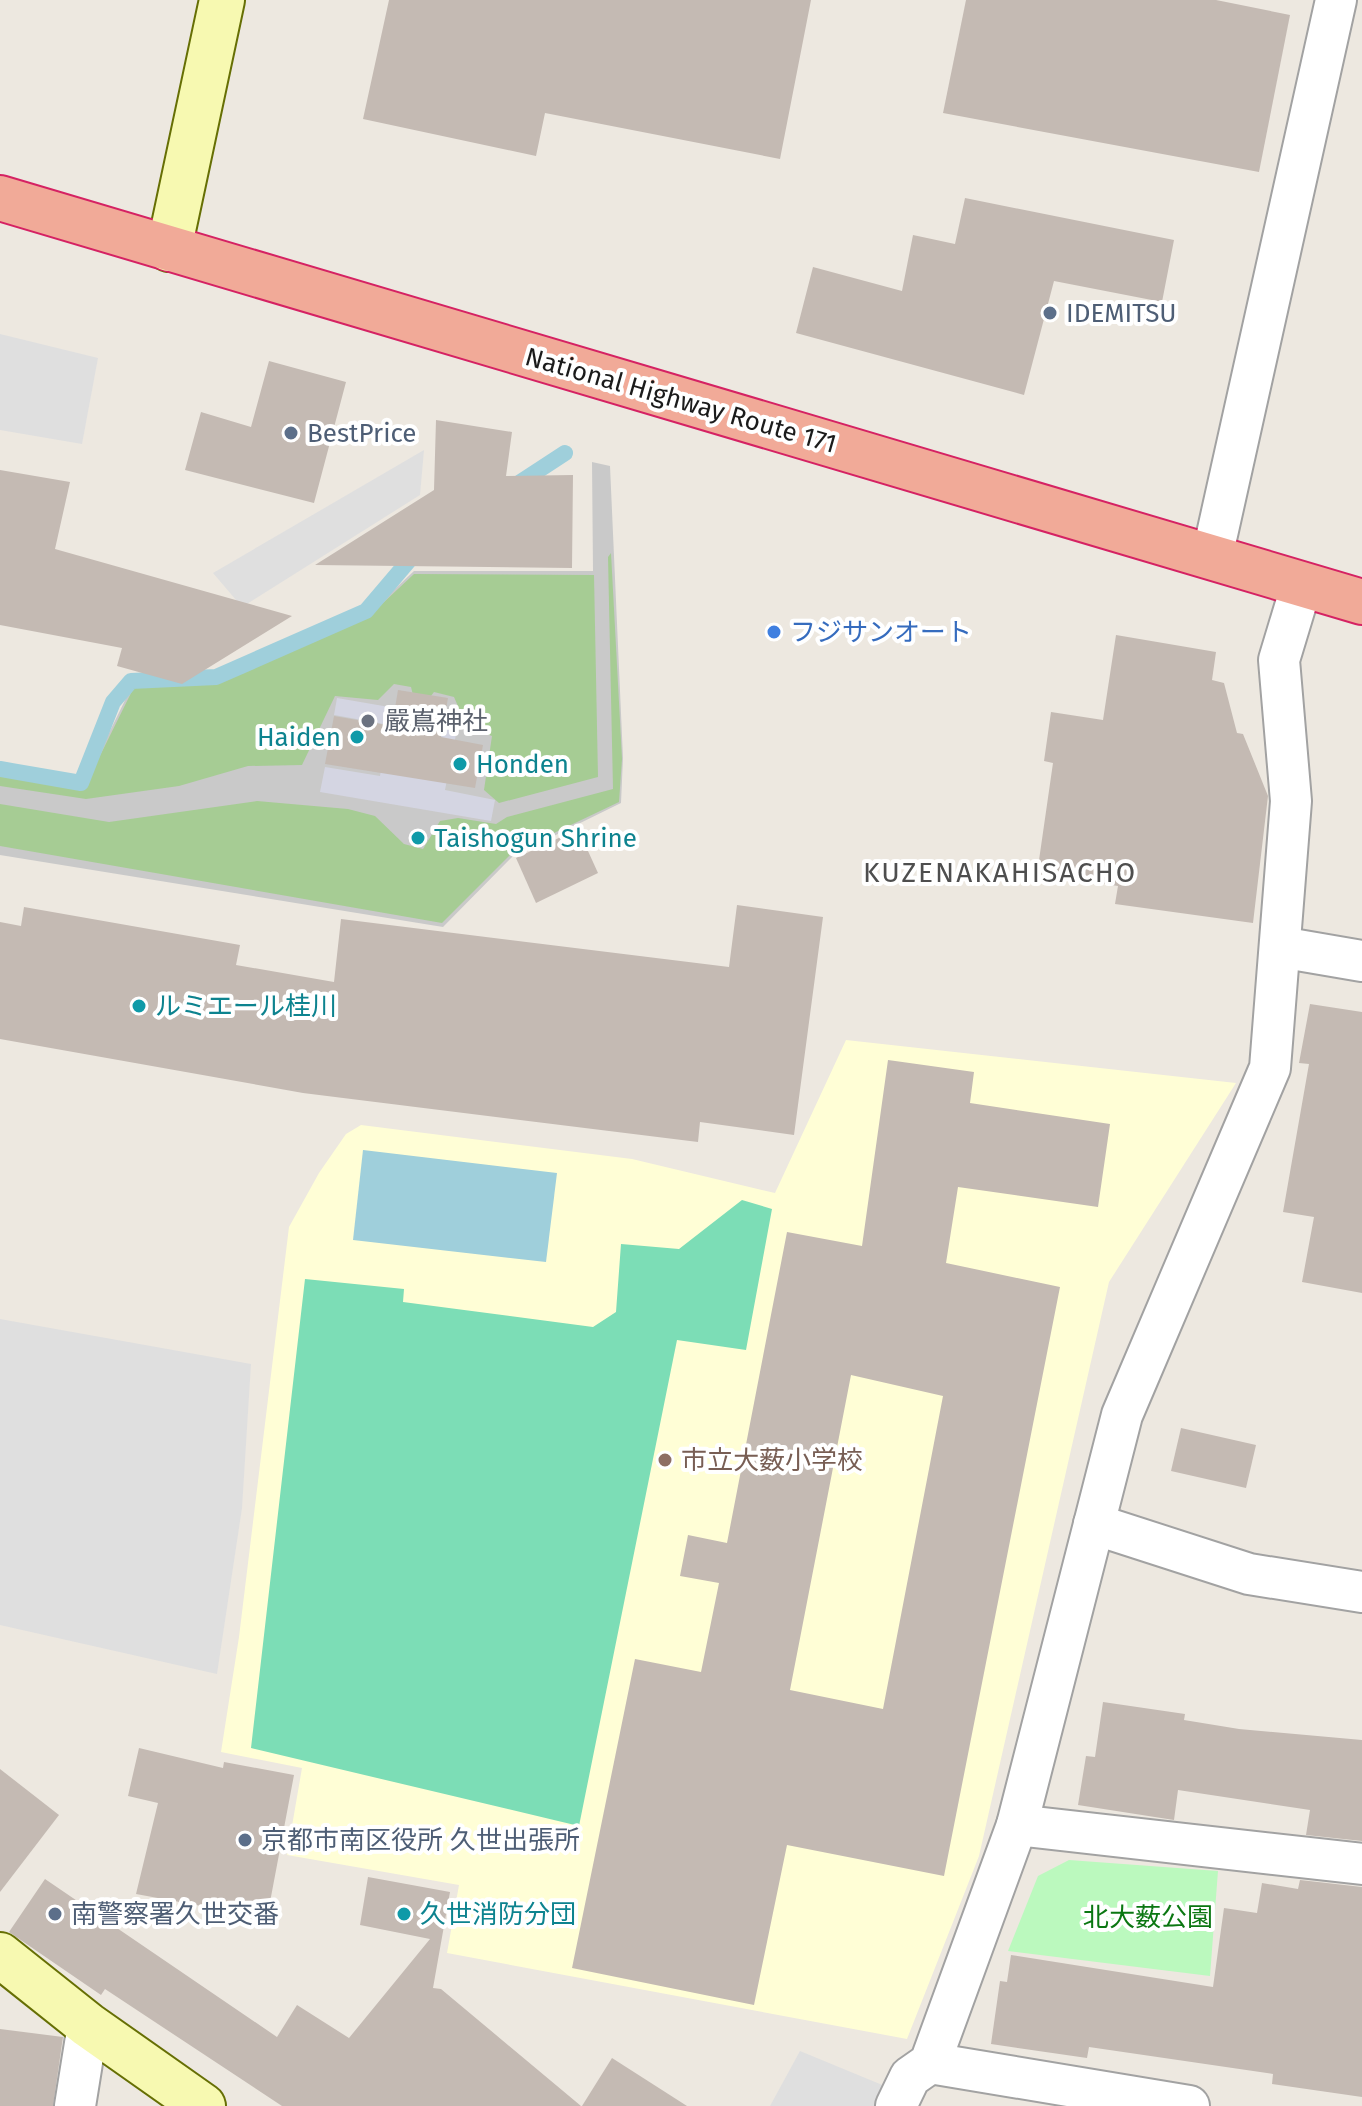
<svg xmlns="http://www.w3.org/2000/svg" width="1362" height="2106" viewBox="0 0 1362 2106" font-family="'Fira Sans','Noto Sans JP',sans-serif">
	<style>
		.education { fill: #fffed6 }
		.religious { fill: #c9c9c9 }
		.forest { fill: #a6cc94 }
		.park { fill: #bbf9be }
		.pitch { fill: #7cddb6 }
		.parking { fill: #dfdfdf }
		.plaza { fill: #d4d5e2 }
		.water { fill: #9fcfdb }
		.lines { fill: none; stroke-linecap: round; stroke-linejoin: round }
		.stream { stroke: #9fcfdb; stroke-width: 16 }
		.building { fill: #c4bab3; fill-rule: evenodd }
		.minor-casing { stroke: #a2a2a2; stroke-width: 44 }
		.secondary-casing { stroke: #666f04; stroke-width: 48 }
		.trunk-casing { stroke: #d52263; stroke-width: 48 }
		.minor { stroke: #fff; stroke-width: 40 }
		.secondary { stroke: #f7f9b1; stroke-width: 44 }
		.trunk { stroke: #f1aa98; stroke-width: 44 }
		.service-dot { fill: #5c6f8a; stroke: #fff; stroke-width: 3 }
		.shop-dot { fill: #3f7fe0; stroke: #fff; stroke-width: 3 }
		.worship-dot { fill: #6b7280; stroke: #fff; stroke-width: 3 }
		.culture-dot { fill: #0f9aa8; stroke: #fff; stroke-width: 3 }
		.education-dot { fill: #8d6e63; stroke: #fff; stroke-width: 3 }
		.labels { text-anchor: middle; stroke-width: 8; stroke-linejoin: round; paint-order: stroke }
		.service-label { font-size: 26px; fill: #4e5e75; stroke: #fff; text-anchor: start }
		.street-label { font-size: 26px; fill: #1b1b1b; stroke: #fff }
		.shop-label { font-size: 26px; fill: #366cbe; stroke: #fff; text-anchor: start }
		.worship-label { font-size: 26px; fill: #5b616d; stroke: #fff; text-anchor: start }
		.culture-label { font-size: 26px; fill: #0d838f; stroke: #fff; text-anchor: start }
		.education-label { font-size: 26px; fill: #785e54; stroke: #fff; text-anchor: start }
		.park-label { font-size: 26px; fill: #0b7712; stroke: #fff }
		.neighbourhood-label { font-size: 28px; letter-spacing: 2px; fill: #4e4e4e; stroke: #fff }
	</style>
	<rect width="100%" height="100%" fill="#ede8e0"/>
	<path class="education" d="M846,1040l390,43 -127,199 -130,574 -72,183 -460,-86 12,-68 -172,-30 15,-87 -81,-16 18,-115 50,-410 30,-54 27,-39 15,-9 271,34 143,34z"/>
	<path class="religious" d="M592,462l18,4 13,292 -2,45 -108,53 -70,71 -443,-72v-83l83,14 50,-102 82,-1 152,-68 47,-44h179z"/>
	<g class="forest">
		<path d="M611,553l11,206 -3,43 -107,51 -70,70 -442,-77v-42l109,18 148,-21 91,8 27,7 29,28 19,5 17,-28 18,-3 38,6 11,-7 106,-28 -5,-232z"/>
		<path d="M414,574l180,1 4,202 -99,26 -15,-13 8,-54 -25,-9 -13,-30 -20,-5 -7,9 -13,-2 -3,-12 -17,-3 -16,16 -43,-4 -33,69 -54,1 -69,20 -93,13 -86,-13v-12l84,14 50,-101 82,-3 152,-67z"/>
	</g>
	<path class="park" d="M1069,1860l149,11 -8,105 -202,-25 30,-75z"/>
	<path class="pitch" d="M742,1200l30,9 -26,141 -69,-10 -98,486 -328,-78 54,-469 99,10 -1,13 190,25 23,-15 5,-68 58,5z"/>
	<g class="parking">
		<path d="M0,334l98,24 -16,86 -82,-14z"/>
		<path d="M424,450l-4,45 -178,112 -29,-34z"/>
		<path d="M0,1319l251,45 -9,144 -25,166 -217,-49z"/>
		<path d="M800,2051l92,38 -8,17h-114z"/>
	</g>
	<path class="plaza" d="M337,698l122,21 -14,71 50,10 -4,21 -171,-29 5,-25 55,9 9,-51 -55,-10z"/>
	<path class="water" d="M363,1150l194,23 -11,89 -193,-22z"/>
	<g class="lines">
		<g class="stream">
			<path d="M513,487l52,-34"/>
			<path d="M0,769l81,14 32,-81 18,-21 85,-4 150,-66 51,-60"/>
		</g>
	</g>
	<g class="building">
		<path d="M389,0h422l-31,159 -235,-46 -9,43 -173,-37z"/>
		<path d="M966,0h250l74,15 -31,157 -316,-59z"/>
		<path d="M965,198l209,42 -12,62 -108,-21 -30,114 -228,-62 17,-66 89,24 11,-56 42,9z"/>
		<path d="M269,361l77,21 -32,121 -129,-33 16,-58 50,15z"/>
		<path d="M436,420l76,12 -6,44 67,-1 -1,93 -257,-3 119,-75z"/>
		<path d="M0,470l70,12 -15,67 237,67 -110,68 -65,-18 5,-18 -122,-23z"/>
		<path d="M1116,635l100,17 -4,28 12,3 13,50 6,1 25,62 -15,127 -138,-19 3,-18 -81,-12 16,-111 -9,-2 7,-49 52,8z"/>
		<path d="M398,690l50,8 -7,39 42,8 -8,43 -150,-24 9,-48 58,10z"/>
		<path d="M578,829l20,44 -62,30 -20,-45z"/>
		<path d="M737,905l86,12 -29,218 -94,-13 -2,20 -395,-49 -303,-54v-117l21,4 3,-19 216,38 -4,20 98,17 7,-63 388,48z"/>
		<path d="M1310,1004l52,8v281l-60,-11 12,-65 -31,-5 26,-148 -10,-1z"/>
		<path d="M888,1060l86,12 -4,31 140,21 -12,83 -140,-20 -12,76 114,24 -116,589 -157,-31 -33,160 -182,-37 63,-309 66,13 18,-89 -39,-7 8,-41 39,8 60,-311 75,14zM851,1375l92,21 -60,313 -93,-19z"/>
		<path d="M1181,1428l75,17 -10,43 -75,-17z"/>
		<path d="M1103,1702l82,12 -1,6 55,9 123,11v101l-56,-6 4,-25 -132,-20 -4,30 -96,-15 8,-49 9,1z"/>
		<path d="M139,1748l84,20 1,-6 70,13 -27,143 -131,-24 22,-91 -30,-7z"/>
		<path d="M0,1769l59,46 -59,77z"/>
		<path d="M368,1877l82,15 -17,96 8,1 140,117h-299l-177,-117 -4,6 -92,-63 36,-53 232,158 20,-32 52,33 81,-99 -70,-14z"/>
		<path d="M1300,1880l62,7v210l-90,-13 1,-10 -184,-27 -2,11 -96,-14 9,-63 7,1 4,-27 202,32 11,-79 33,5 5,-30 36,6z"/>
		<path d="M0,2029l63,8 -10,69h-53z"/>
		<path d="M612,2058l75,48h-105z"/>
	</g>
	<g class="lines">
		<defs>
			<g id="minor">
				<path d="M1212,557l124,-557"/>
				<path d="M1280,947l82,14"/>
				<path d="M1094,1524l155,50 113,18"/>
				<path d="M1017,1825l345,39"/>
				<path d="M930,2063l259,43"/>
				<path d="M75,2106l13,-81"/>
				<path d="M896,2106l14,-29 20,-14 87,-238 105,-410 148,-347 21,-267 -12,-141 23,-76"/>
			</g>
			<g id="secondary">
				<path d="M169,249l53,-249"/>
				<path d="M0,1955l88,70 115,81"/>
			</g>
			<path id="trunk" d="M0,198l1362,404"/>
		</defs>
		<use href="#minor" class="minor-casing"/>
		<use href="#secondary" class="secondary-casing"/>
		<use href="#trunk" class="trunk-casing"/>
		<use href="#minor" class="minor"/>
		<use href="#secondary" class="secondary"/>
		<use href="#trunk" class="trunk"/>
	</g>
	<g class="service-dot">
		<circle cx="1050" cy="313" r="8"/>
		<circle cx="291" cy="433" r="8"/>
		<circle cx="245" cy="1840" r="8"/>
		<circle cx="55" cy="1914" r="8"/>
	</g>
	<circle class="shop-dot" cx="774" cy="632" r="8"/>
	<circle class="worship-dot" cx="368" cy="721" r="8"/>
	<g class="culture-dot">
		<circle cx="357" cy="737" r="8"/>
		<circle cx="460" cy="764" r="8"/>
		<circle cx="418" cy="838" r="8"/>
		<circle cx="139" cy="1006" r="8"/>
		<circle cx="404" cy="1914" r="8"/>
	</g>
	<circle class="education-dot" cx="665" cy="1460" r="8"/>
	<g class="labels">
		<g class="service-label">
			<text x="1066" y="322">IDEMITSU</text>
			<text x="307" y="442">BestPrice</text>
			<text x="261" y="1849">京都市南区役所 久世出張所</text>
			<text x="71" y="1923">南警察署久世交番</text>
		</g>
		<g class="street-label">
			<text transform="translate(681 400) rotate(16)" y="9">National Highway Route 171</text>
		</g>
		<g class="shop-label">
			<text x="790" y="641">フジサンオート</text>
		</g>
		<g class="worship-label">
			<text x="384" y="730">嚴嶌神社</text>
		</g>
		<g class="culture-label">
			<text x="341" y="746" text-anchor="end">Haiden</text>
			<text x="476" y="773">Honden</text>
			<text x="434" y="847">Taishogun Shrine</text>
			<text x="155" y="1015">ルミエール桂川</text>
			<text x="420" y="1923">久世消防分団</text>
		</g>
		<g class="education-label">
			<text x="681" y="1469">市立大薮小学校</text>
		</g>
		<g class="park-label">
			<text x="1148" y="1926">北大薮公園</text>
		</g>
		<g class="neighbourhood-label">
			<text x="1000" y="882">KUZENAKAHISACHO</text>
		</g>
	</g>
</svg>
